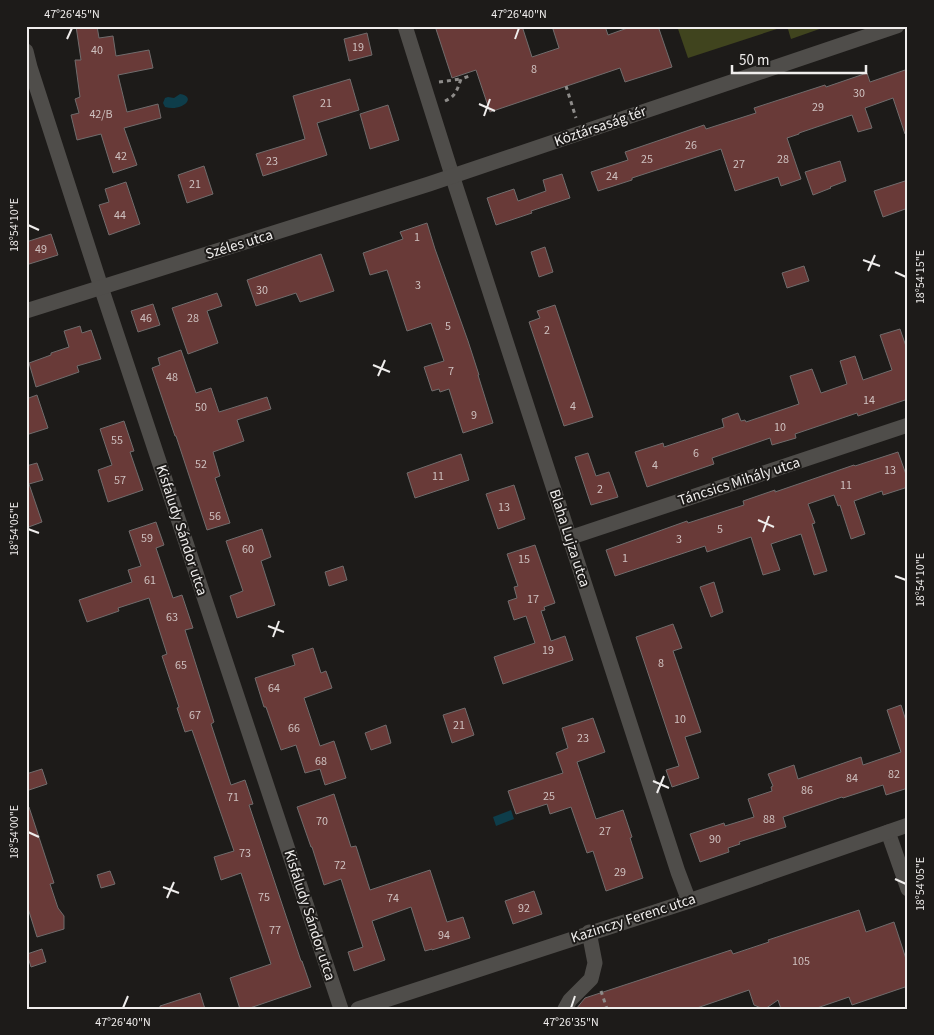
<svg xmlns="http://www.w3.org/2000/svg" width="934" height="1035" viewBox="0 0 934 1035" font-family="'Source Sans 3',sans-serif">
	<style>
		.green { fill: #40441e }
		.water { fill: #0e3d4a }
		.building { fill: #693a38; stroke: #706c6c }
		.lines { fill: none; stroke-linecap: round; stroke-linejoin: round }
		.path { stroke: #8e8c8a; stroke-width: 3; stroke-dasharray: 4 4; stroke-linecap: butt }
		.minor { stroke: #4f4d4a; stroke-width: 15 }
		.ticks { fill: none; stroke: #efedec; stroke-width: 2 }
		.labels { text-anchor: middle; stroke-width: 4; stroke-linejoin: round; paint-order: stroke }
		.number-label { font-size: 12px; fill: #cec0bf }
		.street-label { font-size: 15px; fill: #efedec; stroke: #1d1b19 }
		.neatline { fill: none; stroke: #efedec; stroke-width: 2 }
		.ticks-label { font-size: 12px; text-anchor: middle; fill: #efedec }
	</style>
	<rect width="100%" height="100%" fill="#1d1b19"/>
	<g class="green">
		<path d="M677,26h106v1l-95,31z"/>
		<path d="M787,26h41l-37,13z"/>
	</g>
	<g class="water">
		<path d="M180,94c18,3 2,18 -15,13l-2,-4 2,-5 3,-1 6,1z"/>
		<path d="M511,810l3,9 -18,7 -3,-9z"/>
	</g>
	<g class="building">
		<path d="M76,26h21l2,12 14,-2 3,20 33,-6 4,18 -35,7 9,37 31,-8 3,14 -37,10 13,37 -24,8 -12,-39 -24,6 -6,-25 8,-2 -4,-14 5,-2 -5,-37h6z"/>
		<path d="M435,26h87l10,31 27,-9 -7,-22h53l3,9 25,-9h25l14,41 -47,15 -5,-14 -130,44 -14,-42 -24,8z"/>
		<path d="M367,33l5,22 -23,6 -5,-22z"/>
		<path d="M908,69v65h-3l-12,-36 -28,10 7,20 -14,4 -6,-17 -53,18v1l-12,4 14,41 -20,7 -3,-9 -43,14 -14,-42 -89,29v2l-34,11 -7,-19 37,-12 -3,-8 79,-27 2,4 50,-16 -2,-5 71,-23 1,2 41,-14 3,9z"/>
		<path d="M350,79l9,31 -42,13 10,32 -64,21 -7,-22 49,-15 -12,-43z"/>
		<path d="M388,105l11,35 -29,9 -10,-35z"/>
		<path d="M840,161l6,20 -16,6 1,1 -18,7 -8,-23z"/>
		<path d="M204,166l9,28 -26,9 -9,-28z"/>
		<path d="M562,174l8,24 -39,13 1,2 -36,12 -9,-27 27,-9 4,12 28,-10 -3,-11z"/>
		<path d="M908,180v28l-25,9 -9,-26z"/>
		<path d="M126,182l14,42 -31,11 -10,-30 10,-3 -4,-13z"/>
		<path d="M427,223l8,26 33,92 11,34h-1l15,48 -30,10 -14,-44 -9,3 -1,-3 -7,2 -8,-24 20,-6 -13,-38 -24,8 -20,-61 -17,5 -7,-22 40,-14 -3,-7z"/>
		<path d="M51,234l7,21 -32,10v-23z"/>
		<path d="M545,247l8,25 -14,5 -8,-25z"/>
		<path d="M321,254l13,37 -34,11 -4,-9 -40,13 -9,-26z"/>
		<path d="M804,266l5,15 -22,7 -5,-15z"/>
		<path d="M217,293l5,13 -15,5 11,32 -30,11 -16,-46z"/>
		<path d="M153,304l7,21 -22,7 -7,-21z"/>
		<path d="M555,305l38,112 -29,9 -35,-104 11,-4 -3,-7z"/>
		<path d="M80,326l2,7 9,-3 10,29 -24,7 2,6 -43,15 -7,-24 22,-8v-2l18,-6 -5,-16z"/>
		<path d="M900,329l8,23v47l-50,17 -1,-3 -62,21 1,4 -24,7 -2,-7 -58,20 2,6 -67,23 -12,-35 28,-9 1,4 60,-20 -2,-8 16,-6 3,8 4,-1 1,2 53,-18 -9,-28 22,-7 9,24 26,-9 -7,-23 15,-5 8,24 29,-10 -12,-35z"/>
		<path d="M181,350l15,43 15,-5 8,24 48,-15 4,12 -34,11 7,21 -31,11 7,24 -5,2 15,45 -23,7 -31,-94h-1l-23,-68 8,-3 -2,-7z"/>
		<path d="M37,395l11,33 -22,7v-36z"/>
		<path d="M124,421l10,30 -4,1 13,38 -35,12 -10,-32 14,-5 -12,-36z"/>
		<path d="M898,452l10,28v7l-25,8 -1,-4 -28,10 11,33 -14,5 -11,-34 -2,1 -4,-11 -26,9 7,19 -3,1 15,47 -13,4 -13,-41 -30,10 9,26 -17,5 -12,-38 -44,15 -2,-6 -90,30 -9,-26 81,-29 1,2 56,-18 -1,-4 32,-11v2l79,-27 1,1z"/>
		<path d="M588,453l8,23 13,-4 9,25 -27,8 -16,-48z"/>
		<path d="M461,454l8,26 -54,18 -8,-25z"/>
		<path d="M37,463l6,17 -14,4 13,38 -16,6v-62z"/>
		<path d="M514,485l11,34 -27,10 -12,-35z"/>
		<path d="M156,522l8,23 -8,3 17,50 9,-3 11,33 -8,2 29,92 -3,2 20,61 14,-5 8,24 -4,1 52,156h1l9,26 -64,22h-7l-10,-31 41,-14 -30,-91 -20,7 -7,-23 20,-6 -42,-121 -7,2 -8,-24 2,-1 -17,-51 5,-2 -18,-56 -31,10 1,3 -32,11 -8,-22 53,-18 -4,-12 13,-4 -12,-35z"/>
		<path d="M262,529l9,28 -10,4 14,44 -38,13 -7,-22 13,-5 -17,-50z"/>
		<path d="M535,545l20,58 -11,4 1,3 -4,1 10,30 14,-5 8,24 -70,24 -9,-27 41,-14 -9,-27 -12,4 -6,-19 9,-3 -3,-11 4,-1 -11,-32z"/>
		<path d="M343,566l4,14 -18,6 -4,-14z"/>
		<path d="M714,582l9,30 -12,5 -11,-30z"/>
		<path d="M673,624l9,24 -9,3 28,81 -16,5 14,41 -27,9 -6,-17 13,-4 -43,-129z"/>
		<path d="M313,648l8,25 5,-2 6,17 -28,10 16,48 14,-5 12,37 -21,7 -5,-16 -15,4 -9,-28 -15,5 -15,-43h-2l-9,-29 40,-13 -3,-10z"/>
		<path d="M901,705l7,22v61l-22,7 -3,-10 -40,13 -1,-1 -59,20 3,10 -47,15 1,2 -12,4 1,4 -29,10 -10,-28 34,-11 1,3 29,-9 -6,-18 24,-8 -1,-4 2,-1 -5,-12 26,-9 4,14 63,-22 2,8 38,-13 -14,-42z"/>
		<path d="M465,708l9,27 -22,8 -9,-28z"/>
		<path d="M593,718l12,34 -28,10 19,57 27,-9 9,27 -2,1 13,40 -37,13 -13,-40 -6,2 -16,-46 -21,7 -3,-10 -31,10 -8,-23 55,-18 -7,-20 12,-5 -6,-20z"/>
		<path d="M386,725l5,18 -20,7 -6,-17z"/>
		<path d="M42,769l5,15 -21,7v-17z"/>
		<path d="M334,794l17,53 5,-1 14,44 60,-20 17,52 16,-5 7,21 -38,12v-1l-7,2 -14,-44 -39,14 13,39 -31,11 -6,-19 15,-5 -22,-68 -17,6 -12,-38h-1l-14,-40z"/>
		<path d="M29,807l25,76 -4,1 8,24 6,8v13l-27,8 -11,-35v-94z"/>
		<path d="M110,871l5,13 -14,4 -4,-13z"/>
		<path d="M534,891l8,23 -29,10 -8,-23z"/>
		<path d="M859,910l7,22 28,-10 14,43v21l-56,19 -3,-8 -35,12h-33l-3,-9 -13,9 -4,-1 -7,-3 -5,-15 -55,19h-118l9,-11 146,-48 2,4 36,-12 -1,-2z"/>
		<path d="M42,949l4,13 -15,5 -4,-13z"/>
		<path d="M200,993l5,16h-45v-3z"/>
	</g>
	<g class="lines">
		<g class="path">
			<path d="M439,82l22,-3"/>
			<path d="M566,86l10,32"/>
			<path d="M445,101c11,-5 12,-11 16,-22l11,-4"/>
			<path d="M601,991l6,18"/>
		</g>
		<g class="minor">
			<path d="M405,26l47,149 226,697 11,29"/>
			<path d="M26,51l4,16 71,220 240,722"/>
			<path d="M26,311l403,-127 468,-158"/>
			<path d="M569,538l339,-113"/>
			<path d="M888,832l20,57"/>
			<path d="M358,1009l331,-108 219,-76"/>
			<path d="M565,1009l5,-9 21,-21 4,-16 -6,-31"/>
		</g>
	</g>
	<path class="ticks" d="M67,39l5,-11M515,39l4,-11M479,104l16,7M484,116l6,-17M28,225l11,5M863,260l17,6M868,271l7,-16M895,272l11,5M373,365l17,7M378,376l7,-16M758,520l16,7M28,529l11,4M763,532l6,-16M895,576l11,4M268,626l16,6M273,637l6,-16M653,781l16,7M657,793l7,-17M28,832l11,5M895,879l11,5M163,887l16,6M167,898l7,-16M123,1008l5,-12M571,1008l4,-12"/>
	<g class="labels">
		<g class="number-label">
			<text x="358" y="51">19</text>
			<text x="97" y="54">40</text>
			<text x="534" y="73">8</text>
			<text x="859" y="97">30</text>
			<text x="326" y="107">21</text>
			<text x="818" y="111">29</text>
			<text x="101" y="118">42/B</text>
			<text x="691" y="149">26</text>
			<text x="121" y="160">42</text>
			<text x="647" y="163">25</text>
			<text x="783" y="163">28</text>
			<text x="272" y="165">23</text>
			<text x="739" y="168">27</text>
			<text x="612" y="180">24</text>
			<text x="195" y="188">21</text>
			<text x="120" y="219">44</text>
			<text x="417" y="241">1</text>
			<text x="41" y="253">49</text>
			<text x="418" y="289">3</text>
			<text x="262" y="294">30</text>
			<text x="146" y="322">46</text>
			<text x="193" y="322">28</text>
			<text x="448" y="330">5</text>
			<text x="547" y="334">2</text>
			<text x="451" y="375">7</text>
			<text x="172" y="381">48</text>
			<text x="869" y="404">14</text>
			<text x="573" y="410">4</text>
			<text x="201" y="411">50</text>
			<text x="474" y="419">9</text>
			<text x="780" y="431">10</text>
			<text x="117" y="444">55</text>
			<text x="696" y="457">6</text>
			<text x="201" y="468">52</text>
			<text x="655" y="469">4</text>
			<text x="890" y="474">13</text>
			<text x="438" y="480">11</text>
			<text x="120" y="484">57</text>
			<text x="846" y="489">11</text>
			<text x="600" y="493">2</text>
			<text x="504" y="511">13</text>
			<text x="215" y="520">56</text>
			<text x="720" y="533">5</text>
			<text x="147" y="542">59</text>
			<text x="679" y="543">3</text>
			<text x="248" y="553">60</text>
			<text x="625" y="562">1</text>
			<text x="524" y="563">15</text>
			<text x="150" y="584">61</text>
			<text x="533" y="603">17</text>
			<text x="172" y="621">63</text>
			<text x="548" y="654">19</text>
			<text x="661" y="667">8</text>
			<text x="181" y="669">65</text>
			<text x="274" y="692">64</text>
			<text x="195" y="719">67</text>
			<text x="680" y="723">10</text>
			<text x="459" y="729">21</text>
			<text x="294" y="732">66</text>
			<text x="583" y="742">23</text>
			<text x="321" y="765">68</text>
			<text x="894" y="778">82</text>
			<text x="852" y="782">84</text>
			<text x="807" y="794">86</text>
			<text x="549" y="800">25</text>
			<text x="233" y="801">71</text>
			<text x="769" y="823">88</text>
			<text x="322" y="825">70</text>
			<text x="605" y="835">27</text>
			<text x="715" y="843">90</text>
			<text x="245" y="857">73</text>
			<text x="340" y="869">72</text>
			<text x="620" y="876">29</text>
			<text x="264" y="901">75</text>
			<text x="393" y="902">74</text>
			<text x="524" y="912">92</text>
			<text x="275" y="934">77</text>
			<text x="444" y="939">94</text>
			<text x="801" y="965">105</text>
		</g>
		<g class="street-label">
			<text transform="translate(600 126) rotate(-19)" y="5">Köztársaság tér</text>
			<text transform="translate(239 244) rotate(-17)" y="5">Széles utca</text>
			<text transform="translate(739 481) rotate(-18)" y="5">Táncsics Mihály utca</text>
			<text transform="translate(182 530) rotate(72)" y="5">Kisfaludy Sándor utca</text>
			<text transform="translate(570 538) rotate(72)" y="5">Blaha Lujza utca</text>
			<text transform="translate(310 915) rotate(72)" y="5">Kisfaludy Sándor utca</text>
			<text transform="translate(633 918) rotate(-18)" y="5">Kazinczy Ferenc utca</text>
		</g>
	</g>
	<rect width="934" height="1035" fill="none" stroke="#1d1b19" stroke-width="55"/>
	<path d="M732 65v8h134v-8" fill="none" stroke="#efedec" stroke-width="2.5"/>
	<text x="739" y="65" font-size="15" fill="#efedec" stroke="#1d1b19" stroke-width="4" paint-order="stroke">50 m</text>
	<rect x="28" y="28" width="878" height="980" class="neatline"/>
	<g class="ticks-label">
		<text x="72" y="18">47°26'45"N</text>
		<text x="519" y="18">47°26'40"N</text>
		<text transform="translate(14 225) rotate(-90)" y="4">18°54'10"E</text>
		<text transform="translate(920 277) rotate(-90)" y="4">18°54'15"E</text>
		<text transform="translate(14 529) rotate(-90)" y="4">18°54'05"E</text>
		<text transform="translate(920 580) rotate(-90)" y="4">18°54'10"E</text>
		<text transform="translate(14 832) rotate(-90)" y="4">18°54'00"E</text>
		<text transform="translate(920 884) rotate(-90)" y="4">18°54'05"E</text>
		<text x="123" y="1026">47°26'40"N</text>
		<text x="571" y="1026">47°26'35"N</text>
	</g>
</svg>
